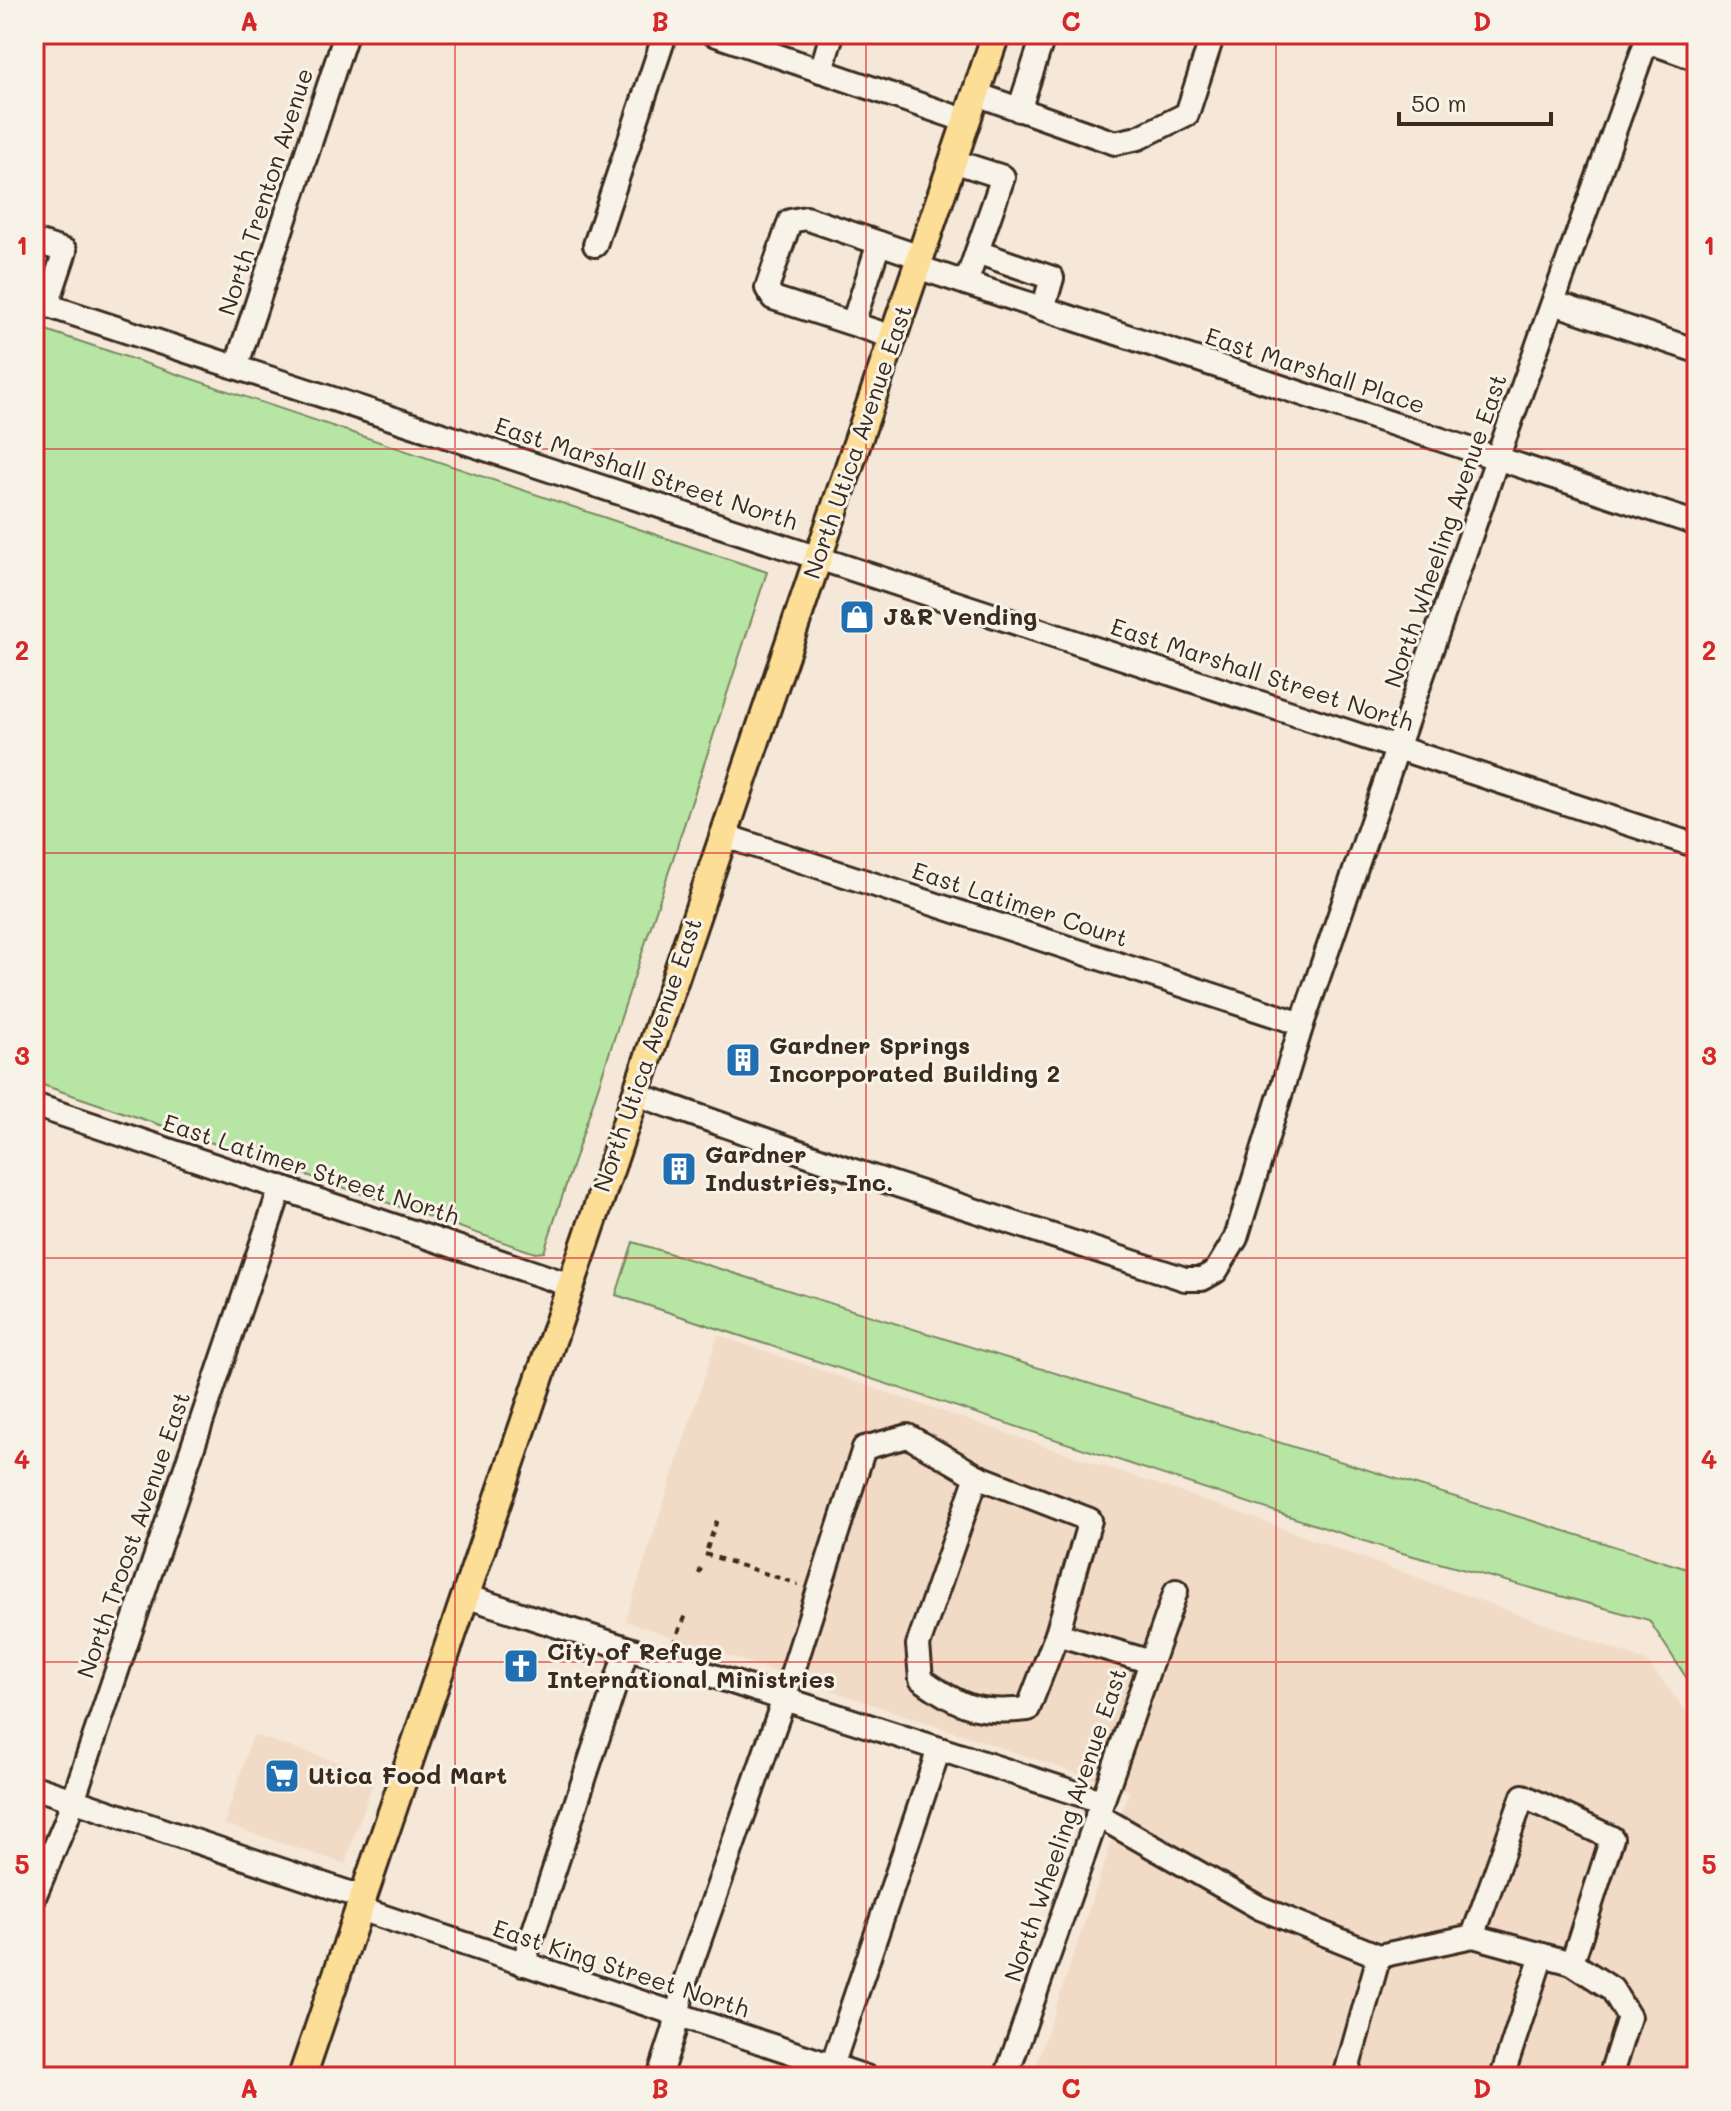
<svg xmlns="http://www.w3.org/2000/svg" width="1731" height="2111" viewBox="0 0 1731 2111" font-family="Mali,sans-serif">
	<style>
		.built { fill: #f2dbc6 }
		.green { fill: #b7e5a4; stroke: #798861; stroke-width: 2 }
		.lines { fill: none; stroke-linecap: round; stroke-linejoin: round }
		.minor-casing { stroke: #3b2a1e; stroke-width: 28 }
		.major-casing { stroke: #3b2a1e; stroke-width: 32 }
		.path { stroke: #3b2a1e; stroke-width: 4; stroke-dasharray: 6 6; stroke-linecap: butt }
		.minor { stroke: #f7f3e8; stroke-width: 22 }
		.major { stroke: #fdde96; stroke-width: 26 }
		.grid { fill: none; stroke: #d62828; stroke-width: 2; stroke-opacity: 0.55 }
		.labels { text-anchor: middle; stroke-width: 6; stroke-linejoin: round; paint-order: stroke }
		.street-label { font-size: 24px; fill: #3b2a1e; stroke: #f7f3e8 }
		.poi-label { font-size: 24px; font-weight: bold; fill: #3b2a1e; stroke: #f7f3e8; text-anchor: start }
		.neatline { fill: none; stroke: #d62828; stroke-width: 3 }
		.grid-label { font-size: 26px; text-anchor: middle; font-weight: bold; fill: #d62828 }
	</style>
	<rect width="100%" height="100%" fill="#f5e8d9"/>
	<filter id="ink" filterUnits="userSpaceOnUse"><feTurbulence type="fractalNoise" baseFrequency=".0125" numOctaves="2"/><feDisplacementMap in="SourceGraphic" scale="16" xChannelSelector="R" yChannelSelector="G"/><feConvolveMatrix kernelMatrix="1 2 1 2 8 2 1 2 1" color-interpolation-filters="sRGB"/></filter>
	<g filter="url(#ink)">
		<g class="built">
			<path d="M718,1335l509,173 420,153 50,64v297l-15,55h-650l97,-286 -504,-170z"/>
			<path d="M253,1735l123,39 -31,90 -121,-40z"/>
		</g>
		<g class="green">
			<path d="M34,326l733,246 -223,680 -9,1 -501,-171z"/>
			<path d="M633,1242l1064,330v122l-48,-74 -254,-69 -779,-256z"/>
		</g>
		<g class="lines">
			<defs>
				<g id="minor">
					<path d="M714,34l253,87"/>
					<path d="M1647,41l50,18"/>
					<path d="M821,71l11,-37"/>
					<path d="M976,94l139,49 23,-5 49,-24 26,-80"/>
					<path d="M1019,110l25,-76"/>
					<path d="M953,161l50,16 -37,106"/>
					<path d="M34,241l31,10 -18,54"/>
					<path d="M595,245l70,-211"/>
					<path d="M977,252l75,26 -9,31"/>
					<path d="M917,267l780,257"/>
					<path d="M34,301l1663,545"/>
					<path d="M1554,303l143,48"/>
					<path d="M853,323l26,-80"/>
					<path d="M893,337l-120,-39 -6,-10 23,-67 16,-3 114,39"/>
					<path d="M236,367l110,-333"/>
					<path d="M722,835l580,189"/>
					<path d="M636,1094l215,76 334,109h17l14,-8 20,-33 66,-214 195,-565 152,-425"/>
					<path d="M34,1105l536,180"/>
					<path d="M977,1476l-59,169 3,34c41,29 57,35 107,30l29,-75"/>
					<path d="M465,1596l636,205"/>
					<path d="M34,1787l330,111"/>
					<path d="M1097,1815l163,93 119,48 94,-20 99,27 40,26 17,28 -19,60"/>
					<path d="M34,1897l32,-76 215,-634"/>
					<path d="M360,1909l506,168"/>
					<path d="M1473,1936l50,-140 89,42 -40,125"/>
					<path d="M523,1964l104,-315"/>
					<path d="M832,2066l107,-317"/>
					<path d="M659,2077l15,-46 10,-47 100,-285 80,-251 44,-12 69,40 113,44 -33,114 94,28"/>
					<path d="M1006,2077l170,-486"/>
					<path d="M1345,2077l34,-121"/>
					<path d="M1502,2077l40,-122"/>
				</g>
				<path id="major" d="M302,2077l694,-2043"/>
			</defs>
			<use href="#minor" class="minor-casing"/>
			<use href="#major" class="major-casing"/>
			<g class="path">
				<path d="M707,1549l10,-29"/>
				<path d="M705,1554l93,30"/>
				<path d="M699,1574l3,-9"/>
				<path d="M673,1644l14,-31"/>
			</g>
			<use href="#minor" class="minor"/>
			<use href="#major" class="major"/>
		</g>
	</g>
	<path class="grid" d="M455,34v2043M866,34v2043M1276,34v2043M34,449h1663M34,853h1663M34,1258h1663M34,1662h1663"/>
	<defs>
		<symbol id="shop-square" viewBox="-11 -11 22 22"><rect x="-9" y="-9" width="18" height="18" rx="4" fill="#1f6fb2" stroke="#f7f3e8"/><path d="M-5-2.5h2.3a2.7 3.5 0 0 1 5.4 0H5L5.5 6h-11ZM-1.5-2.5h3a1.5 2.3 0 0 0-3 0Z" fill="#fff"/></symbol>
		<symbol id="building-square" viewBox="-11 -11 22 22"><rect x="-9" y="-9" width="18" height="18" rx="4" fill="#1f6fb2" stroke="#f7f3e8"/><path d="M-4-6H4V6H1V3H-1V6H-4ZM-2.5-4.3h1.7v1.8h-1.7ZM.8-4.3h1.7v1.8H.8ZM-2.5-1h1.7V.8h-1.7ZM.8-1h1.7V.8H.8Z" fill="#fff"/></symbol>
		<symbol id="church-square" viewBox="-11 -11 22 22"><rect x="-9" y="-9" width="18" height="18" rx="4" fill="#1f6fb2" stroke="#f7f3e8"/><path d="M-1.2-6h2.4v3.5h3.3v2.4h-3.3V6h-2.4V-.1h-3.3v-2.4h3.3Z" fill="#fff"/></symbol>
		<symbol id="supermarket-square" viewBox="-11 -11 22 22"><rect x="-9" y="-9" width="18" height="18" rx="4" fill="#1f6fb2" stroke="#f7f3e8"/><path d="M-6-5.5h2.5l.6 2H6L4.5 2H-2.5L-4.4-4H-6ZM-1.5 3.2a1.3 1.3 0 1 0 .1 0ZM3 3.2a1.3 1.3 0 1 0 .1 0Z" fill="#fff"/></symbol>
	</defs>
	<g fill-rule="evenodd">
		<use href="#shop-square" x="837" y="597" width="40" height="40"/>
		<use href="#building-square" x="723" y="1040" width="40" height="40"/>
		<use href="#building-square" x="659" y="1149" width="40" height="40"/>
		<use href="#church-square" x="501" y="1646" width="40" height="40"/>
		<use href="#supermarket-square" x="262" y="1756" width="40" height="40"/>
	</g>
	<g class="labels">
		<g class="street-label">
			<text transform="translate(266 192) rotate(-72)" y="8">North Trenton Avenue</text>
			<text transform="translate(1315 371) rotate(18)" y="8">East Marshall Place</text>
			<text transform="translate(858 442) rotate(-71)" y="8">North Utica Avenue East</text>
			<text transform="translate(646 474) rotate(18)" y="8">East Marshall Street North</text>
			<text transform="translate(1446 531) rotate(-71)" y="8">North Wheeling Avenue East</text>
			<text transform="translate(1262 675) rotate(18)" y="8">East Marshall Street North</text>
			<text transform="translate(1020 905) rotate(18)" y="8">East Latimer Court</text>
			<text transform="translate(648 1055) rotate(-71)" y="8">North Utica Avenue East</text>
			<text transform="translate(311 1170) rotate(18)" y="8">East Latimer Street North</text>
			<text transform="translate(134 1535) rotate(-71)" y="8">North Troost Avenue East</text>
			<text transform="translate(1066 1825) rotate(-71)" y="8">North Wheeling Avenue East</text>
			<text transform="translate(621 1969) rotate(18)" y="8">East King Street North</text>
		</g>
		<g class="poi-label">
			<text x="883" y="625">J&amp;R Vending</text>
			<text x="769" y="1054">Gardner Springs<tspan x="769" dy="28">Incorporated Building 2</tspan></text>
			<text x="705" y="1163">Gardner<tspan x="705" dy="28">Industries, Inc.</tspan></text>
			<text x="547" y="1660">City of Refuge<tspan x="547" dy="28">International Ministries</tspan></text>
			<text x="308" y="1784">Utica Food Mart</text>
		</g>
	</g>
	<rect width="1731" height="2111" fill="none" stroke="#f7f3e8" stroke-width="88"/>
	<path d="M1399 112v12h152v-12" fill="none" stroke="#3b2a1e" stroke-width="4"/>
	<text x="1411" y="112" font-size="24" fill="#3b2a1e" stroke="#f7f3e8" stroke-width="6" paint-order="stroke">50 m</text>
	<rect x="44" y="44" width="1643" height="2023" class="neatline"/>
	<g class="grid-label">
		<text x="249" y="31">A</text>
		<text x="660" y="31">B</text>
		<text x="1071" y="31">C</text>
		<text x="1482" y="31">D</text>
		<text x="22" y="255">1</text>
		<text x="1709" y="255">1</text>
		<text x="22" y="660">2</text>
		<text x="1709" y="660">2</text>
		<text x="22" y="1065">3</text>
		<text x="1709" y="1065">3</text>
		<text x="22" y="1469">4</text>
		<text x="1709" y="1469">4</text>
		<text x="22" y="1874">5</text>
		<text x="1709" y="1874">5</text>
		<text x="249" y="2098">A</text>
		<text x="660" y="2098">B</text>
		<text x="1071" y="2098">C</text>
		<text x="1482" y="2098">D</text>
	</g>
</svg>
